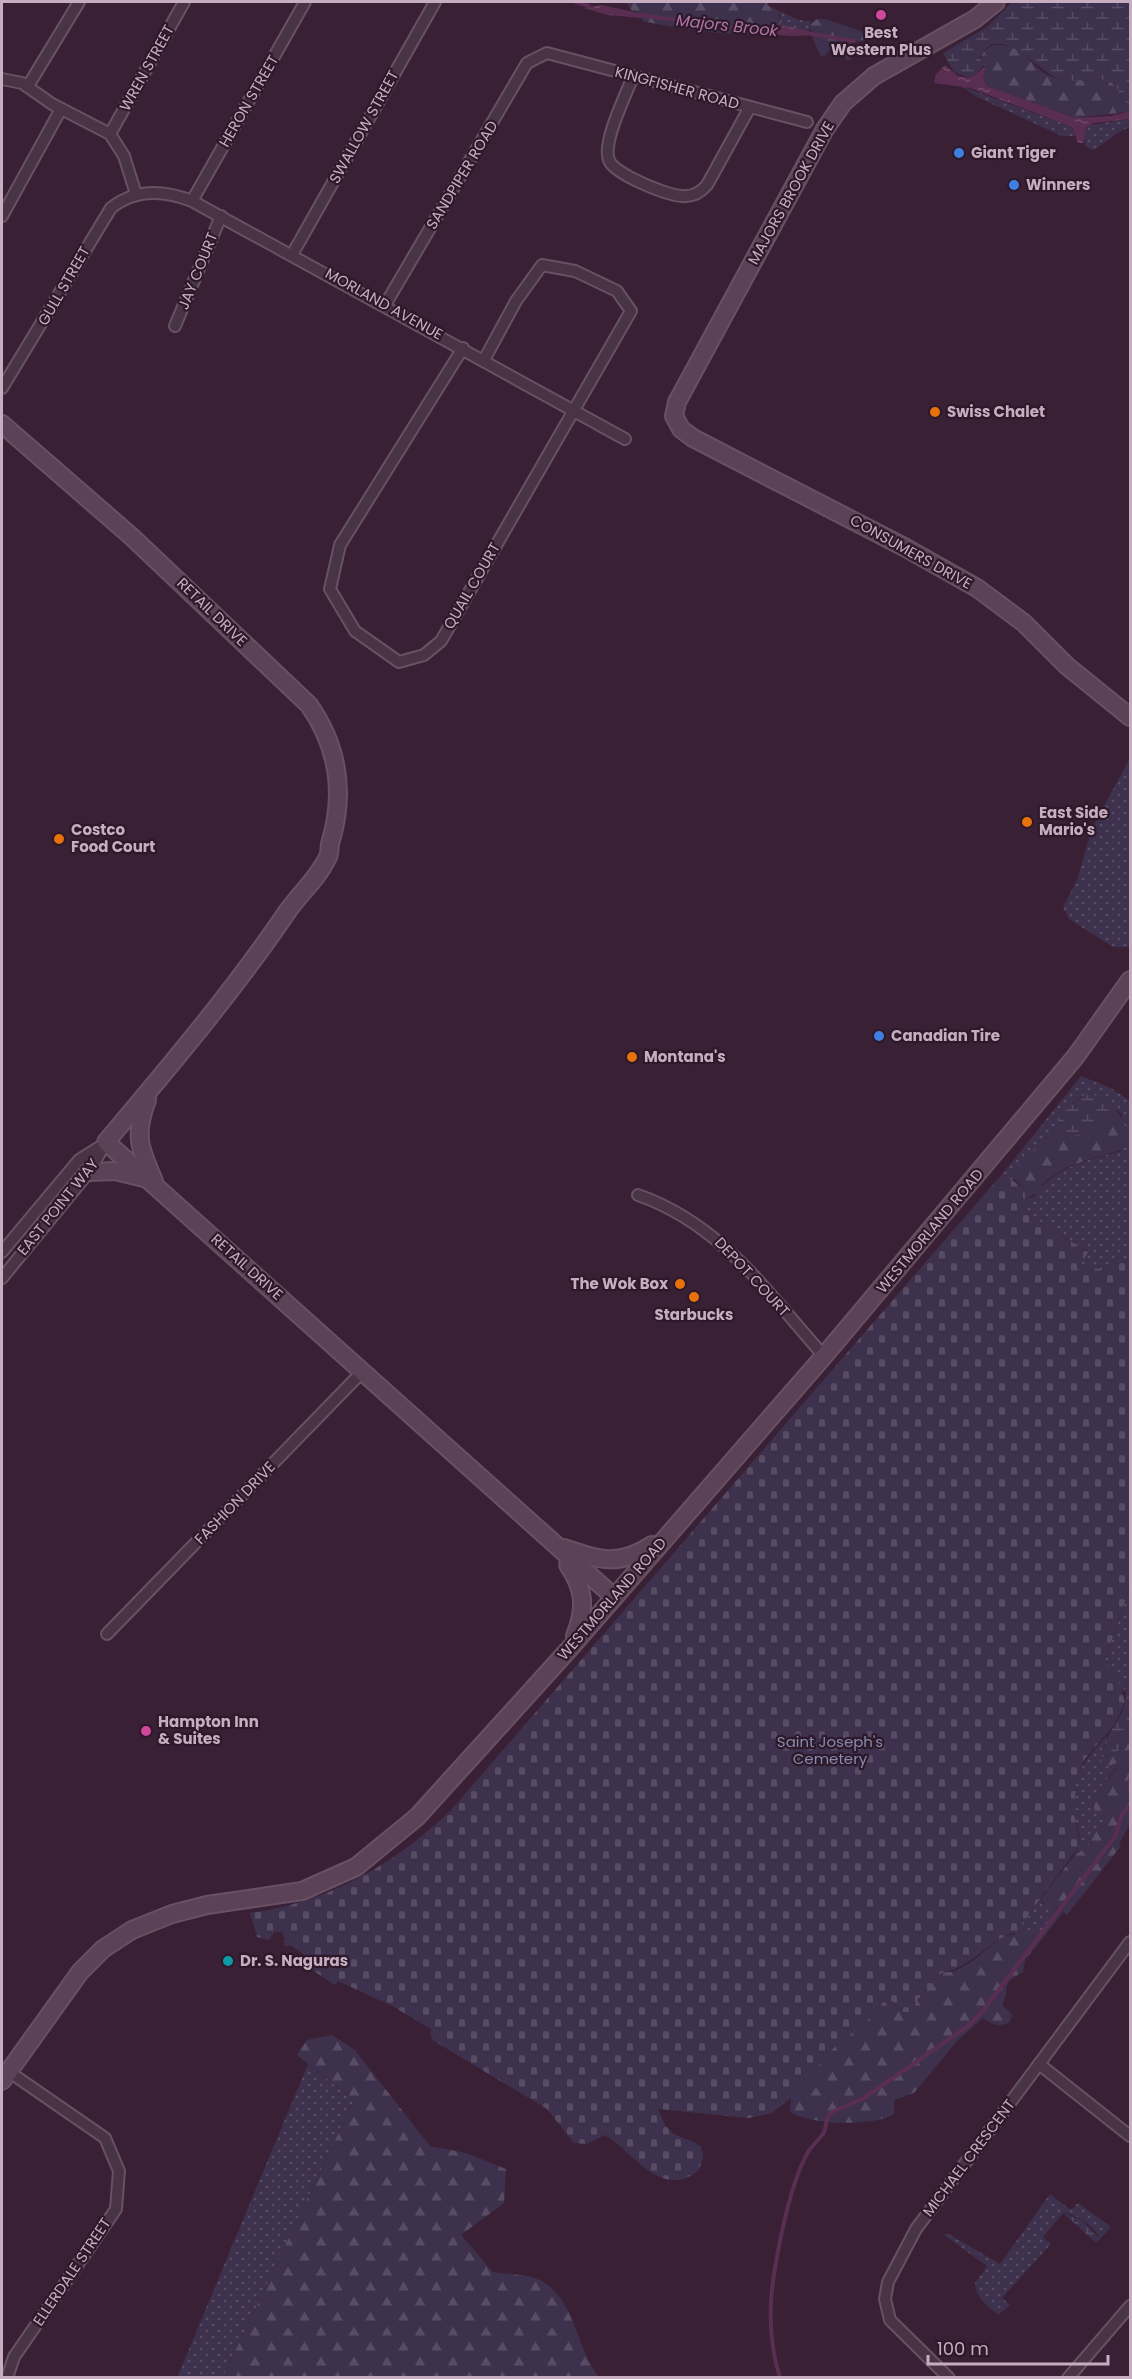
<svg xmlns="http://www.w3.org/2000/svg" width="1132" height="2379" viewBox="0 0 1132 2379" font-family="Poppins,sans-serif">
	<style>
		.grass { fill: url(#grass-dots) }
		.forest { fill: url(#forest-firs) }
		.wetland { fill: url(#wetland-marsh) }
		.cemetery { fill: url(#cemetery-stones) }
		.water { fill: url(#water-ripples) }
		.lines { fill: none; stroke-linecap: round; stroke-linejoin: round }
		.stream { stroke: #5a2e52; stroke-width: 4 }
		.street-casing { stroke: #675163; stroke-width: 14 }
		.secondary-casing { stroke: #675163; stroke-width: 20 }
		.street { stroke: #493445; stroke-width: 10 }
		.secondary { stroke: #5c4256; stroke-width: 16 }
		.hotel-dot { fill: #d1479c; stroke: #2d192a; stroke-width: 2 }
		.shop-dot { fill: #3f7fe0; stroke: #2d192a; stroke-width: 2 }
		.food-dot { fill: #e8710a; stroke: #2d192a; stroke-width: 2 }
		.culture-dot { fill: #0f9aa8; stroke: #2d192a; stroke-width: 2 }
		.labels { text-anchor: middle; stroke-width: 4.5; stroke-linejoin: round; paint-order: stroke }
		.poi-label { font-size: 15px; font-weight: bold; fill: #c6aec0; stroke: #2d192a; text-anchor: start }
		.street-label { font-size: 15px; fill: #c6aec0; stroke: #2d192a }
		.park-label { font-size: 15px; fill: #848bac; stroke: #2d192a }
		.water-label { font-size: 16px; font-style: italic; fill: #af75a5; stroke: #2d192a }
	</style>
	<defs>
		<pattern id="grass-dots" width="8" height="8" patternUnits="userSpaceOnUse" patternTransform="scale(1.5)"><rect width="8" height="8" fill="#3d314d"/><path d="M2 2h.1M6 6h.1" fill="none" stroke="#584c65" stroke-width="1.8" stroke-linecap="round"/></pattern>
		<pattern id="forest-firs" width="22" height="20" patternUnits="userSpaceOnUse" patternTransform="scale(1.5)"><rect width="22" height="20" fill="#3d314d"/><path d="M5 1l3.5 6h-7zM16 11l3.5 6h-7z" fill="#584c65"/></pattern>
		<pattern id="wetland-marsh" width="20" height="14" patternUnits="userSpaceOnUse" patternTransform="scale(1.5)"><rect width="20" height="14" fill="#3d314d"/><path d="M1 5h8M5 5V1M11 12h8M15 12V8" fill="none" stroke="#584c65"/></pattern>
		<pattern id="cemetery-stones" width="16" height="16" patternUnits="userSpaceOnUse" patternTransform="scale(1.5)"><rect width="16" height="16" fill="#3d314d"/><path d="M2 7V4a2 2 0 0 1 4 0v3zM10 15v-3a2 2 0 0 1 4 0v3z" fill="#584c65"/></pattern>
		<pattern id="water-ripples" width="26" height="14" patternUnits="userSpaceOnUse" patternTransform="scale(1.5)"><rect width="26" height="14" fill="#5a2e52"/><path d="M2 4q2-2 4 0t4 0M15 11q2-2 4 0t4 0" fill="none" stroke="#704a69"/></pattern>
	</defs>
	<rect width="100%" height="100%" fill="#392034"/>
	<g class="grass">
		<path d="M777,10l22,10 12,1 -2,10 -29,-6 1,-9z"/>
		<path d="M961,86l111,41 3,9h-13l-85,-39z"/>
		<path d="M1130,119v8c-14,4 -24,17 -38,23l-7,-4v-14l4,-7z"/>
		<path d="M1130,758v189h-17l-44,-28 -6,-12 14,-27 15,-52z"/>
		<path d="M1081,1076l30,12 19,13v163l-57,17 -3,-1 17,-29 -60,-37 -2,-15 9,-2c18,-30 55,-37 87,-46l1,-37 -28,-19h-10c-21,13 -30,37 -47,54 -11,12 -16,15 -24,29l1,4 -12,-8z"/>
		<path d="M1130,1586v92l-6,14 -19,-31z"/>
		<path d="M1107,1735v8l-6,8 -2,7 11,7 11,-3 -24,29 -4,14 15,15v4l-9,4 -7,8 -3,9 -16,12c12,-20 4,-23 1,-44 -5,-35 12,-54 33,-78z"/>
		<path d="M1041,1899l1,4 21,9 -20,26 -4,-6 -21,4 -4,-3z"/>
		<path d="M308,2064l46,36 -131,277 -46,1z"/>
		<path d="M1050,2194l21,16 7,-7 33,24 -11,12c-5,-12 -24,-26 -37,-26l-20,24 8,7 -49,54 8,7 -12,10c-11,-10 -22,-16 -23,-32l12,-17 -43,-31 3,-2 53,31z"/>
	</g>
	<g class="forest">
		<path d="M626,2h143l-2,3 10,5 5,11c-3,5 -9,11 -14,12 -22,6 -101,-6 -125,-12l-4,-8 -8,-3z"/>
		<path d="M817,19h8l42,14 3,6 -19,4 3,4 -3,13h-5l-5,-14 -6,-3 -9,12 -5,1 -9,-19 3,-2 -7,-9z"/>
		<path d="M994,45c35,-1 32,20 56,31 20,9 40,0 60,5l7,7 10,24 -51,6 -89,-32 -4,-6 2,-13 -4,-3c-1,-11 4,-15 13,-19z"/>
		<path d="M1112,1106c13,12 20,31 9,44 -23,7 -74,18 -82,42l-14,7 -1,-11 -11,-10c1,-19 31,-33 43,-46l19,3z"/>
		<path d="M1130,1704v120l-11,20 2,2 -54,69 -9,-6 -12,-2 -5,-8 32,-42 16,-12 5,-14 14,-7 -4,-9 -9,-4c-7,-23 18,-31 25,-49l-15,5 -6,-9 19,-7 11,-20z"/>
		<path d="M1031,1932h10l2,6 -18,22 -2,12c-25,14 -11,13 -21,33l10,9 -2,8c-11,7 -17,2 -27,-4l-25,22 -44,53 -20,7v14c-20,13 -84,11 -104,-2l1,-14 31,-38 22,-23 28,-19 11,-16 9,-1 10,11 12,-5 2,-6 25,-28 14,-2 16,-9 32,-26z"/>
		<path d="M332,2035l23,15 75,96 36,7 40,16 -2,34 -43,32 32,37c13,2 30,2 42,6 40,15 40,69 64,99h-376l131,-277 -57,-45 10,-15z"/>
	</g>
	<g class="wetland">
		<path d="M1012,2h118v109l-3,1 -10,-24 -7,-7c-17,-4 -33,2 -50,-2 -20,-4 -62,-62 -80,-21l3,9 -13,11 -16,-6 -11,-19 44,-26z"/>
		<path d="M1084,1095h10l18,11 -16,22 -11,8 -29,-4 -19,17 29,-39z"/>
		<path d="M1130,1678l-1,53 -11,20 -19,7 2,-7 6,-8c1,-14 13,-22 17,-36 3,-11 0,-19 6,-29z"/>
		<path d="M1063,2213l19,7 18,19 -4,4z"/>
	</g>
	<path class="cemetery" d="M1002,1174l22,14 3,26 61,38 -17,28 2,1 13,-15 22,5 8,-10 14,3v322l-25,75 16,25 4,17 -11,22 -30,35 -8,22 -2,31 6,32 -64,87c-4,2 -9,2 -13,5 -22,13 -37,32 -62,36l-25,28 -4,11h-10l-10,-11 -9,1 -11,16 -38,29 -43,51 -19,15 -23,5 -91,-9c4,8 6,18 15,24 18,11 40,7 25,38 -38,29 -64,-19 -93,-36l-18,9 -13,-1 -27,-34 -113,-68 -4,-6 1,-6 -39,-23 -54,-25 -3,4 -29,-19 4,-6 -17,-14h-9l1,-8 -3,-6h-7l-6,8 -12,-3 -7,-24c79,-11 144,-48 201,-103z"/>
	<g class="water">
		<path d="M602,5l37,8 2,5 -33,-3 -24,-7z"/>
		<path d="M780,25l29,6 6,4 -23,1 -26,-2z"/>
		<path d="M945,65l13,11 12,2 15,-11 -2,13 4,6 88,32 36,-2 19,-5v8l-37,4 -7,5 -2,15h-6l-6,-16 -102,-39 -36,-5 2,-9z"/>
	</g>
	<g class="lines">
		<g class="stream">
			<path d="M576,2l13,4"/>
			<path d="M638,15l135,17"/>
			<path d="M811,34l43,7"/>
			<path d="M1130,1779v14"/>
			<path d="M780,2378c-17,-55 -8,-101 4,-156 6,-24 12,-48 24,-70 4,-6 10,-12 15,-18 4,-7 2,-15 7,-21l34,-15 104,-72 14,-14 134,-177 5,-19 9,-10"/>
		</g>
		<defs>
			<g id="street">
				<path d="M633,76c-7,19 -31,66 -24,84 4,14 58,35 73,36 10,1 19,-4 25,-11l43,-78"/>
				<path d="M2,79l20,4 30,21 58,30 14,22 12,38"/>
				<path d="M28,86l51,-84"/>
				<path d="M110,134l74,-132"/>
				<path d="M192,201l113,-199"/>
				<path d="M2,216l59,-107"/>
				<path d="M293,253l142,-251"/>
				<path d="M385,305l142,-242 20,-10 260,69"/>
				<path d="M175,326l46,-110"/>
				<path d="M463,348l-123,197 -10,44 25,42 44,31 25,-7 17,-14 190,-330 -14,-20 -42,-20 -33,-6 -26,36 -32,59"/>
				<path d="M2,388l109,-180c25,-20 53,-18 81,-7l433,238"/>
				<path d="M638,1195c83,29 129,97 186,161"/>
				<path d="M2,1252l77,-92 27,-17"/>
				<path d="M2,1278l87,-106 17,-30"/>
				<path d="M107,1634l256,-263"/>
				<path d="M1039,2064l91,72"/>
				<path d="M7,2378l7,-21 102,-148 3,-38 -14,-33 -97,-67"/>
				<path d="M949,2378l-59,-58 -5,-21 3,-17 28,-53 214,-287"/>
				<path d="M1068,2378l62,-72"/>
			</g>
			<g id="secondary">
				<path d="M996,2l-21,17 -101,57 -31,27 -18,26 -148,273 -3,14 7,13 12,9 213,110 71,40 47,35 43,43 63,51"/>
				<path d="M2,424l130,113 177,168c30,43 36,90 21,139 -1,5 0,9 -2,13 -11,23 -28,36 -41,55 -55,81 -118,155 -181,230l508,455"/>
				<path d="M147,1100c-13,35 -8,47 7,81"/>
				<path d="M89,1172l26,-1 29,7"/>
				<path d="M564,1548c36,12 54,19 88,-3"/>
				<path d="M568,1565c17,25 18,43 7,71"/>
				<path d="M2,2081l78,-109 23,-23 29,-19 40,-16 35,-9 95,-14 54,-24 61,-50 154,-170 253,-291 252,-300 54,-76"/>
			</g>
		</defs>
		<use href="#street" class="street-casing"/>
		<use href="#secondary" class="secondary-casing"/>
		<use href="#street" class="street"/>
		<use href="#secondary" class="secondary"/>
	</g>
	<g class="hotel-dot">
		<circle cx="881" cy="15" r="6"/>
		<circle cx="146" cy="1731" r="6"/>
	</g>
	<g class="shop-dot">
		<circle cx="959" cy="153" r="6"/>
		<circle cx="1014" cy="185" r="6"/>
		<circle cx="879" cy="1036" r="6"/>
	</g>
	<g class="food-dot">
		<circle cx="935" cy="412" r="6"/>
		<circle cx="1027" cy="822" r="6"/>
		<circle cx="59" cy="839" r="6"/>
		<circle cx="632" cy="1057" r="6"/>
		<circle cx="680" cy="1284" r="6"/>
		<circle cx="694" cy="1297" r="6"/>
	</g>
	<circle class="culture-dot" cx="228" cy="1961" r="6"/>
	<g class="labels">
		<g class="poi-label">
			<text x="881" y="38" text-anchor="middle">Best<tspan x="881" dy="17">Western Plus</tspan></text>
			<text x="971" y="158">Giant Tiger</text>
			<text x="1026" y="190">Winners</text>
			<text x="947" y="417">Swiss Chalet</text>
			<text x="1039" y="818">East Side<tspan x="1039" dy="17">Mario's</tspan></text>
			<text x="71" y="835">Costco<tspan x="71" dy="17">Food Court</tspan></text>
			<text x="891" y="1041">Canadian Tire</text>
			<text x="644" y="1062">Montana's</text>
			<text x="668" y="1289" text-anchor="end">The Wok Box</text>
			<text x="694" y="1320" text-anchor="middle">Starbucks</text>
			<text x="158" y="1727">Hampton Inn<tspan x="158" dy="17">&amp; Suites</tspan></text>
			<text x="240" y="1966">Dr. S. Naguras</text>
		</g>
		<g class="street-label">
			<text transform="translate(147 68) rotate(-61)" y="5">WREN STREET</text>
			<text transform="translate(677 88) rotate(15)" y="5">KINGFISHER ROAD</text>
			<text transform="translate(249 101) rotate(-60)" y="5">HERON STREET</text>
			<text transform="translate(364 127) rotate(-61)" y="5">SWALLOW STREET</text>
			<text transform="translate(462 175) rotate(-59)" y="5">SANDPIPER ROAD</text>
			<text transform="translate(791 193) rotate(-61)" y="5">MAJORS BROOK DRIVE</text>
			<text transform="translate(198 271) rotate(-68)" y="5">JAY COURT</text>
			<text transform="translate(64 286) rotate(-60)" y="5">GULL STREET</text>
			<text transform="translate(384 304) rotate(29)" y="5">MORLAND AVENUE</text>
			<text transform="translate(911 552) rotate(29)" y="5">CONSUMERS DRIVE</text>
			<text transform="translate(472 586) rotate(-60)" y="5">QUAIL COURT</text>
			<text transform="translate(212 612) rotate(44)" y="5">RETAIL DRIVE</text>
			<text transform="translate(58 1207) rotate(-51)" y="5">EAST POINT WAY</text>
			<text transform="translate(930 1231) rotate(-50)" y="5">WESTMORLAND ROAD</text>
			<text transform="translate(247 1267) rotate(42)" y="5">RETAIL DRIVE</text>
			<text transform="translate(752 1277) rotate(47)" y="5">DEPOT COURT</text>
			<text transform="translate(235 1503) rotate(-46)" y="5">FASHION DRIVE</text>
			<text transform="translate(612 1599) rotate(-49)" y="5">WESTMORLAND ROAD</text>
			<text transform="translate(969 2158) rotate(-53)" y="5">MICHAEL CRESCENT</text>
			<text transform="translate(72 2272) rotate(-56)" y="5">ELLERDALE STREET</text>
		</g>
		<g class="park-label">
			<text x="830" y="1747">Saint Joseph's<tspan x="830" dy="17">Cemetery</tspan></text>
		</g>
		<g class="water-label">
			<text transform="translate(727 25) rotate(6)" y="6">Majors Brook</text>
		</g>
	</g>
	<rect width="1132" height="2379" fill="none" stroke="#c6aec0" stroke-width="6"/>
	<path d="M928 2355v9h180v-9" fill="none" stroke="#c6aec0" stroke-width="3"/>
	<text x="937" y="2355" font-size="18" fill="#c6aec0" stroke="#2d192a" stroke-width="4.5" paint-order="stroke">100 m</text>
</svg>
